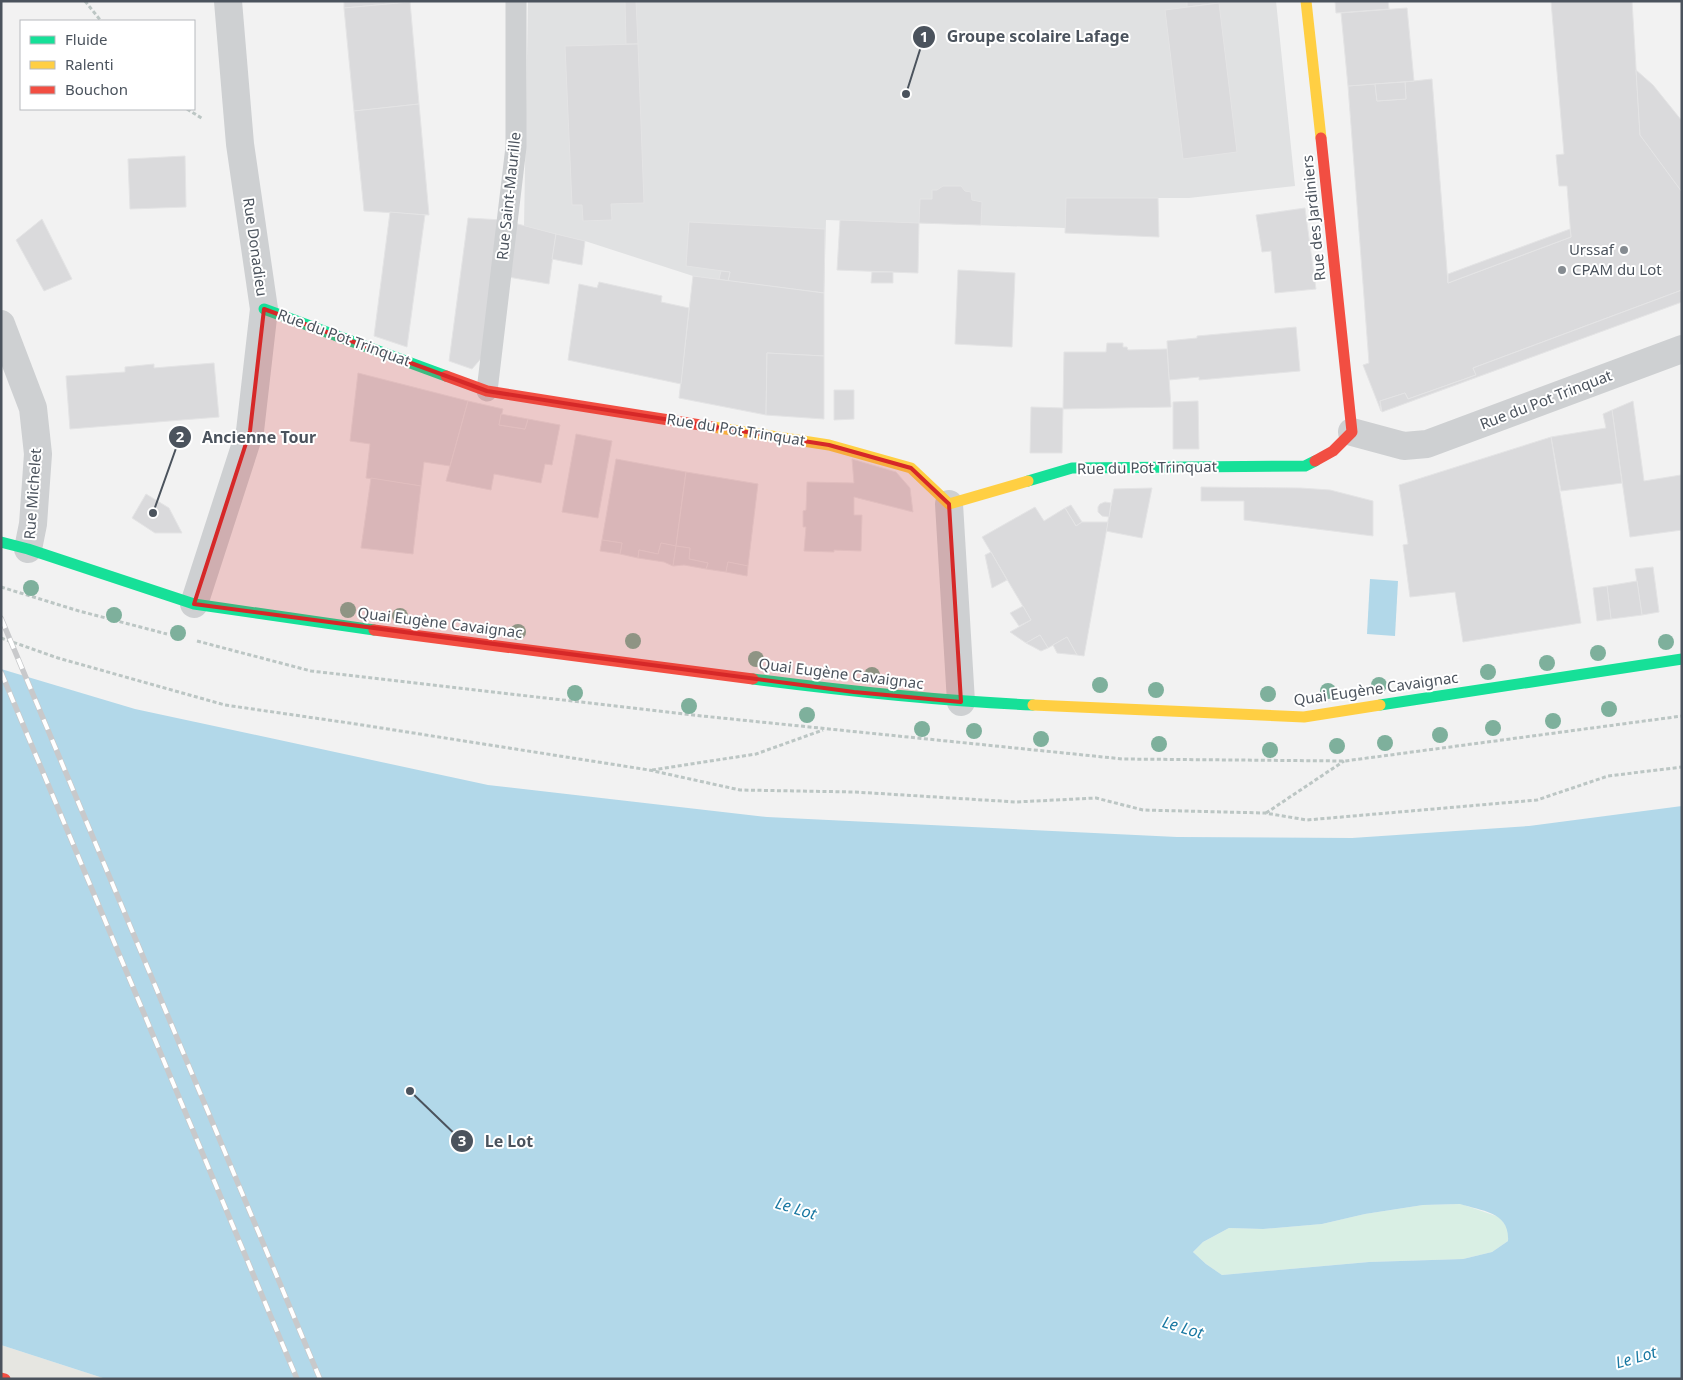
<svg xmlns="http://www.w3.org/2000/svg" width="1683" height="1380" viewBox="0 0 1683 1380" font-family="'Noto Sans',sans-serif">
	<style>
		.commercial { fill: #e6e6e1 }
		.education { fill: #e0e1e2 }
		.green { fill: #d9efe4 }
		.water { fill: #b2d8e9; fill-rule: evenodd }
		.building { fill: #dadadc; stroke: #e4e4e5 }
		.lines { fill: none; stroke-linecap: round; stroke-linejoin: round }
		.path { stroke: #bcc6c4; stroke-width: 3; stroke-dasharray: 4 2.5; stroke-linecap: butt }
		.lane { stroke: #ced0d2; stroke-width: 21 }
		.street { stroke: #ced0d2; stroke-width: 28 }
		.fast { stroke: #16e098; stroke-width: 11 }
		.slow { stroke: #ffcf43; stroke-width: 11 }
		.jam { stroke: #f24e42; stroke-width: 11 }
		.rail-casing { stroke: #c8c9cb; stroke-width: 5.5 }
		.rail { stroke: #fff; stroke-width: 4; stroke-dasharray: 11; stroke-linecap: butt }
		.tree { fill: #7eb09c }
		.marked { fill: #d62828; fill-opacity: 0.2; stroke: #d62828; stroke-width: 4; stroke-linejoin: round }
		.poi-dot { fill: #858b91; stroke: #fff; stroke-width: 2 }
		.labels { text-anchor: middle; stroke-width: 4; stroke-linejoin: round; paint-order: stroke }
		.street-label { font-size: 15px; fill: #4b535d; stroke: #fff }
		.poi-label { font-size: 15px; fill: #4b535d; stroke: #fff; text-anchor: end }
		.water-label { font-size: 16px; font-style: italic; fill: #1978a2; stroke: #fff }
		.leader { fill: none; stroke: #4b535d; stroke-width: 2 }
		.callout-dot { fill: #4b535d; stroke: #fff; stroke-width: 2 }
		.mark-label { font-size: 15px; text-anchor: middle; font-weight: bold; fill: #fff }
		.callout-label { font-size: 16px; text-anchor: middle; font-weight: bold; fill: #4b535d; stroke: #fff; stroke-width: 4; stroke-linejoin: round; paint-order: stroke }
	</style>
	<rect width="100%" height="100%" fill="#f2f2f2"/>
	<path class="commercial" d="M1,1345l105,34h-105z"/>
	<path class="education" d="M528,1h748l19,185 -106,12h-123l-1,30 -239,-8 -2,73 -131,-17 -108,-35 -61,-15z"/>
	<path class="green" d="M1461,1204l38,13 10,13 -1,11 -16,11 -29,7 -94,3 -147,13 -16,-11 -13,-12 10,-10 26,-14 34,1 59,-5 43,-10 58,-9z"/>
	<g class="water">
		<path d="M1370,579l28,2 -3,55 -28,-2z"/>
		<path d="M1,669l134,40 353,76 279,32 410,20 175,1 177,-12 153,-20v573h-1576l-105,-34zM1460,1204c22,7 50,8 48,37l-16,11 -29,7 -94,3 -147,13 -16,-11 -13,-12 10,-10 26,-14 34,1 59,-5 43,-10 58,-9z"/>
	</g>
	<g class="building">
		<path d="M344,1h66v1l-66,6z"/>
		<path d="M625,1h11l2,43h-12z"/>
		<path d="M1187,1h31l1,2 -32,4z"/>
		<path d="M1335,1h53l1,8 -53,4z"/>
		<path d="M1551,1h81l8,134 42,57v98l-209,78 3,7 -68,24 -3,-6 -25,8 1,10 -18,-46 6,-2 -21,-277 27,-2 2,17 29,-2 -1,-17 27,-3 16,204 123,-46 -4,-51h-8l-3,-31 8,-1z"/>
		<path d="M410,2l9,102 -65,7 -10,-103z"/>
		<path d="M1219,3l18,149 -54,7 -18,-149z"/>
		<path d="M1407,8l7,73 -66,5 -7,-73z"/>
		<path d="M638,44l6,159 -33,1 1,16 -29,1 -1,-16h-10l-7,-159z"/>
		<path d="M1636,70l17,15 29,36v71l-42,-57z"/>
		<path d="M1405,82l1,17 -29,2 -2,-17z"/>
		<path d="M419,104l10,111 -65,-4 -10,-100z"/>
		<path d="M185,156l1,51 -56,2 -2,-50z"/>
		<path d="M943,186h18l4,5 6,1 1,8 10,2 -1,23 -62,-2 1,-24h12v-9h5z"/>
		<path d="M1066,198h92l1,39 -94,-4z"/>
		<path d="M1305,208l11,81 -41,4 -4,-42 -9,1 -6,-37z"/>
		<path d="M390,212l35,3 -18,132 -33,-11z"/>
		<path d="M468,218l34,2 -18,135 -12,14 -23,-8z"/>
		<path d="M42,219l30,60 -28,12 -28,-51z"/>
		<path d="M840,220l79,3 -1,50 -81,-3z"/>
		<path d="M689,222l136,7 -1,64 -96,-12 2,-9 -44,-6z"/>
		<path d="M514,223l42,11 -7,50 -41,-7z"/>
		<path d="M1570,229l1,8 -123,46v-9z"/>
		<path d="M556,234l29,7 -3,24 -30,-6z"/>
		<path d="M958,270l57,3 -3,74 -57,-3z"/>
		<path d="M721,271l9,1 -2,9 -9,-2z"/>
		<path d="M872,272h21v11h-22z"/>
		<path d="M693,276l131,17v63l-57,-3 -1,62 -87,-17z"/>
		<path d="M599,282l63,14 -1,6 28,6 -8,76 -113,-24 11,-76 18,4z"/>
		<path d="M1682,290v12l-300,110 -2,-11 25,-8 3,6 68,-24 -3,-7z"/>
		<path d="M1296,327l4,44 -101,9v-3l-30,3 -2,-39 30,-3v-2z"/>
		<path d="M1107,343h16v4h4l1,3 39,-1 4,58 -108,2 1,-57h42z"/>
		<path d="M767,353l57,3v63l-58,-4z"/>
		<path d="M214,363l5,54 -149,12 -4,-53 59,-4v-5l29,-3v4z"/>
		<path d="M358,373l110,28 -18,65 -26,-4 -3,24 -55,-8 4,-34 -20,-3z"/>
		<path d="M834,390h20v29l-20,1z"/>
		<path d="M468,401l35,8 -4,16 26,4 3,-10 32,6 -8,40 -7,-1 -4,19 -47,-9 -3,16 -45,-9z"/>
		<path d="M1198,401l1,48h-26v-47z"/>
		<path d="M1633,401l11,80 37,-6 1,55 -52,7 -18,-127z"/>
		<path d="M1031,407l32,1 -1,45h-32z"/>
		<path d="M1612,410l10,73 -61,8 -10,-54 55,-9 -3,-14z"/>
		<path d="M501,414l27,5 -3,10 -26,-4z"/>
		<path d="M576,434l36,7 -14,77 -36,-6z"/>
		<path d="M1551,437l30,186 -118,19 -8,-50 -45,5 -7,-52 5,-1 -9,-59z"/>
		<path d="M616,459l70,13 -10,74 -15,-3 -3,11 -19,-4 -1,8 -18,-4 2,-11 -20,-3z"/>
		<path d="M852,459l44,13 14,16 3,24 -59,-15v18h8l-1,36 -27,-1v2l-30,-1 2,-24h-3v-16l3,-1 1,-28 47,1z"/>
		<path d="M686,472l72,12 -10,82 -20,-4 -2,10 -20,-3 2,-6 -19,-4 1,-11 -14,-2z"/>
		<path d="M371,478l50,8 -8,68 -52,-6z"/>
		<path d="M1201,487l99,1 30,2 43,11v35l-129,-16v-19h-43z"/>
		<path d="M1152,488l-10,50 -36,-7 8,-42z"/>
		<path d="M146,494l23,14 13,25h-27l-23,-15z"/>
		<path d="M1105,502l6,1 -2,14 -7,-1 -4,-4v-5l2,-3z"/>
		<path d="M1071,505l11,17 -6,4 -11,-18z"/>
		<path d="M1035,507l9,14 21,-13 11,18 6,-4h26l-24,134 -7,-1 -10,-18 -19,11 -8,-13 -14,8 -16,-11 21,-12 -49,-83z"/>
		<path d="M602,540l20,3 -2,11 -20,-3z"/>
		<path d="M661,543l15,3 -3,20 -9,-4 -26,-4 1,-8 19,4z"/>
		<path d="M676,546l14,2 -1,11 19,4 -2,6 -22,-4 -11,1z"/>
		<path d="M991,552l16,28 -15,8 -7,-33z"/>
		<path d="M728,562l20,4 -1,10 -21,-4z"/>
		<path d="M1653,567l6,45 -17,3 -7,-46z"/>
		<path d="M1637,581l5,34 -31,4 -4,-33z"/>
		<path d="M1607,586l4,33 -14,2 -4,-33z"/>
		<path d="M1023,606l8,14 -12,6 -9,-13z"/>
		<path d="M1040,635l8,13 -7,3 -15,-8z"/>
		<path d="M1067,637l10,18 -20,-2 -4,-8z"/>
	</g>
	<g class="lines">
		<g class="path">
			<path d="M85,1l16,20"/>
			<path d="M187,109l16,10"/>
			<path d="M1,587l78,24 88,23"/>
			<path d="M1,638l57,20 167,47 131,19 293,46 91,20 115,2 161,10 80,-4 47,12 122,3 42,7 230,-20 71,-24 74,-9"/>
			<path d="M197,641l114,30 391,45 421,43 222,2 337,-45"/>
			<path d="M652,770l104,-16 67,-24"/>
			<path d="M1266,813l78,-52"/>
		</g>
		<path class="lane" d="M487,391l29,-244v-146"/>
		<g class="street">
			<path d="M1,324l32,84 5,46 -5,70 -5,25"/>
			<path d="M1352,432l52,14 23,-2 255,-95"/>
			<path d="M949,504l12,198"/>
			<path d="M194,604l56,-173 14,-122 -24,-165 -12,-143"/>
		</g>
		<g class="fast">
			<path d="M264,309l182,67"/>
			<path d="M1028,481l44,-13 233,-2 10,-5"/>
			<path d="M1,542l27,7 166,55 180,26"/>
			<path d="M753,679c93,12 186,22 280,26"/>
			<path d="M1380,705l302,-46"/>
		</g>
		<g class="slow">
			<path d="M1306,1l15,137"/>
			<path d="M713,427l116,18 82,23 38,36 79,-23"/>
			<path d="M1033,705l271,12 76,-12"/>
		</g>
		<g class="jam">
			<path d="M446,376l41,15 226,36"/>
			<path d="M1315,461l18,-10 19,-19 -31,-294"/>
			<path d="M374,630l379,49"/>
			<path d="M1,1378l4,1"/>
		</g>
		<defs>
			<g id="rail">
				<path d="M1,618l319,761"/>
				<path d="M1,672l296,707"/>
			</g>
		</defs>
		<use href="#rail" class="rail-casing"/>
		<use href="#rail" class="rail"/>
	</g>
	<g class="tree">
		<circle cx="31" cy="588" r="8"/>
		<circle cx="348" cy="610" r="8"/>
		<circle cx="114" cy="615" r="8"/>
		<circle cx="400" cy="616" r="8"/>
		<circle cx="518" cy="632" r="8"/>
		<circle cx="178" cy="633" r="8"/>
		<circle cx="633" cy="641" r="8"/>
		<circle cx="1666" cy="642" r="8"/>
		<circle cx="1598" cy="653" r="8"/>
		<circle cx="756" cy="659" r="8"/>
		<circle cx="1547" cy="663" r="8"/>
		<circle cx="1488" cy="672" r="8"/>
		<circle cx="872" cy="675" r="8"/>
		<circle cx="1100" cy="685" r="8"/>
		<circle cx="1379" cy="685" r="8"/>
		<circle cx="1156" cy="690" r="8"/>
		<circle cx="1328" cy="691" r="8"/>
		<circle cx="575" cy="693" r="8"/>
		<circle cx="1268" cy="694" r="8"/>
		<circle cx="689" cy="706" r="8"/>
		<circle cx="1609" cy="709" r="8"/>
		<circle cx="807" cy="715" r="8"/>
		<circle cx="1553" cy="721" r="8"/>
		<circle cx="1493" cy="728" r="8"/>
		<circle cx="922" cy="729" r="8"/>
		<circle cx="974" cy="731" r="8"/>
		<circle cx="1440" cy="735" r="8"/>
		<circle cx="1041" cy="739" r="8"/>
		<circle cx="1385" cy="743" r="8"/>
		<circle cx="1159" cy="744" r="8"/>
		<circle cx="1337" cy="746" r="8"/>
		<circle cx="1270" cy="750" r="8"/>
	</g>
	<path class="marked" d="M264,309l223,82 342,54 82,23 38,36 12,198 -107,-10 -660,-88 56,-173z"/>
	<g class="poi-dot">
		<circle cx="1624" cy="250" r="5"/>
		<circle cx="1562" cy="270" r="5"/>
	</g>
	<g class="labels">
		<g class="street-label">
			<text transform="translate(509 196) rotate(-84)" y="5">Rue Saint-Maurille</text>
			<text transform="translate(1314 218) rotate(-96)" y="5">Rue des Jardiniers</text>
			<text transform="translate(255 247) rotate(82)" y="5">Rue Donadieu</text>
			<text transform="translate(344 338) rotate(20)" y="5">Rue du Pot Trinquat</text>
			<text transform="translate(1546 400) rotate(-21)" y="5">Rue du Pot Trinquat</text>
			<text transform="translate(736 430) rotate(9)" y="5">Rue du Pot Trinquat</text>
			<text transform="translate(1147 468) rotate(-1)" y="5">Rue du Pot Trinquat</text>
			<text transform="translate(33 494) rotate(-86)" y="5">Rue Michelet</text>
			<text transform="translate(440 623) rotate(7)" y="5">Quai Eugène Cavaignac</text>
			<text transform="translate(841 674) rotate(7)" y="5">Quai Eugène Cavaignac</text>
			<text transform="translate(1376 689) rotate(-8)" y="5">Quai Eugène Cavaignac</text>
		</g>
		<g class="poi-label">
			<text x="1614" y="255">Urssaf</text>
			<text x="1572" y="275" text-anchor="start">CPAM du Lot</text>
		</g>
		<g class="water-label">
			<text transform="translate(796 1208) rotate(17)" y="6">Le Lot</text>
			<text transform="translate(1183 1327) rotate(17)" y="6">Le Lot</text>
			<text transform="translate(1636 1357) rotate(-16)" y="6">Le Lot</text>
		</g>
	</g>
	<path class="leader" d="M906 94L924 37M153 513L180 437M410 1091L462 1141"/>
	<g class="callout-dot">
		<circle cx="906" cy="94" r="5"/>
		<circle cx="153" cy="513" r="5"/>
		<circle cx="410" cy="1091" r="5"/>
		<circle cx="924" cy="37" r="12"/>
		<circle cx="180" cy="437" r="12"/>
		<circle cx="462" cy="1141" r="12"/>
	</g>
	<g class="mark-label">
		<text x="924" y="42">1</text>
		<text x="180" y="442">2</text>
		<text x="462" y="1146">3</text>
	</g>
	<g class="callout-label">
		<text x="1038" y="42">Groupe scolaire Lafage</text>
		<text x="259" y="443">Ancienne Tour</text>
		<text x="509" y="1147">Le Lot</text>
	</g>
	<rect width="1683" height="1380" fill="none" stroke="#4b535d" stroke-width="5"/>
	<rect x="20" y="20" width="175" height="90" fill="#ffffff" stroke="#b7babe"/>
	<rect x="30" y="36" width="25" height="8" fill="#16e098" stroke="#b7babe"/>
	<text x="65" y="45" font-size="15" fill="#4b535d">Fluide</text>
	<rect x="30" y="61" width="25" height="8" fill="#ffcf43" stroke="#b7babe"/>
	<text x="65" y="70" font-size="15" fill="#4b535d">Ralenti</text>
	<rect x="30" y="86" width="25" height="8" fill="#f24e42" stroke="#b7babe"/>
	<text x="65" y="95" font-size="15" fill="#4b535d">Bouchon</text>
</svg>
